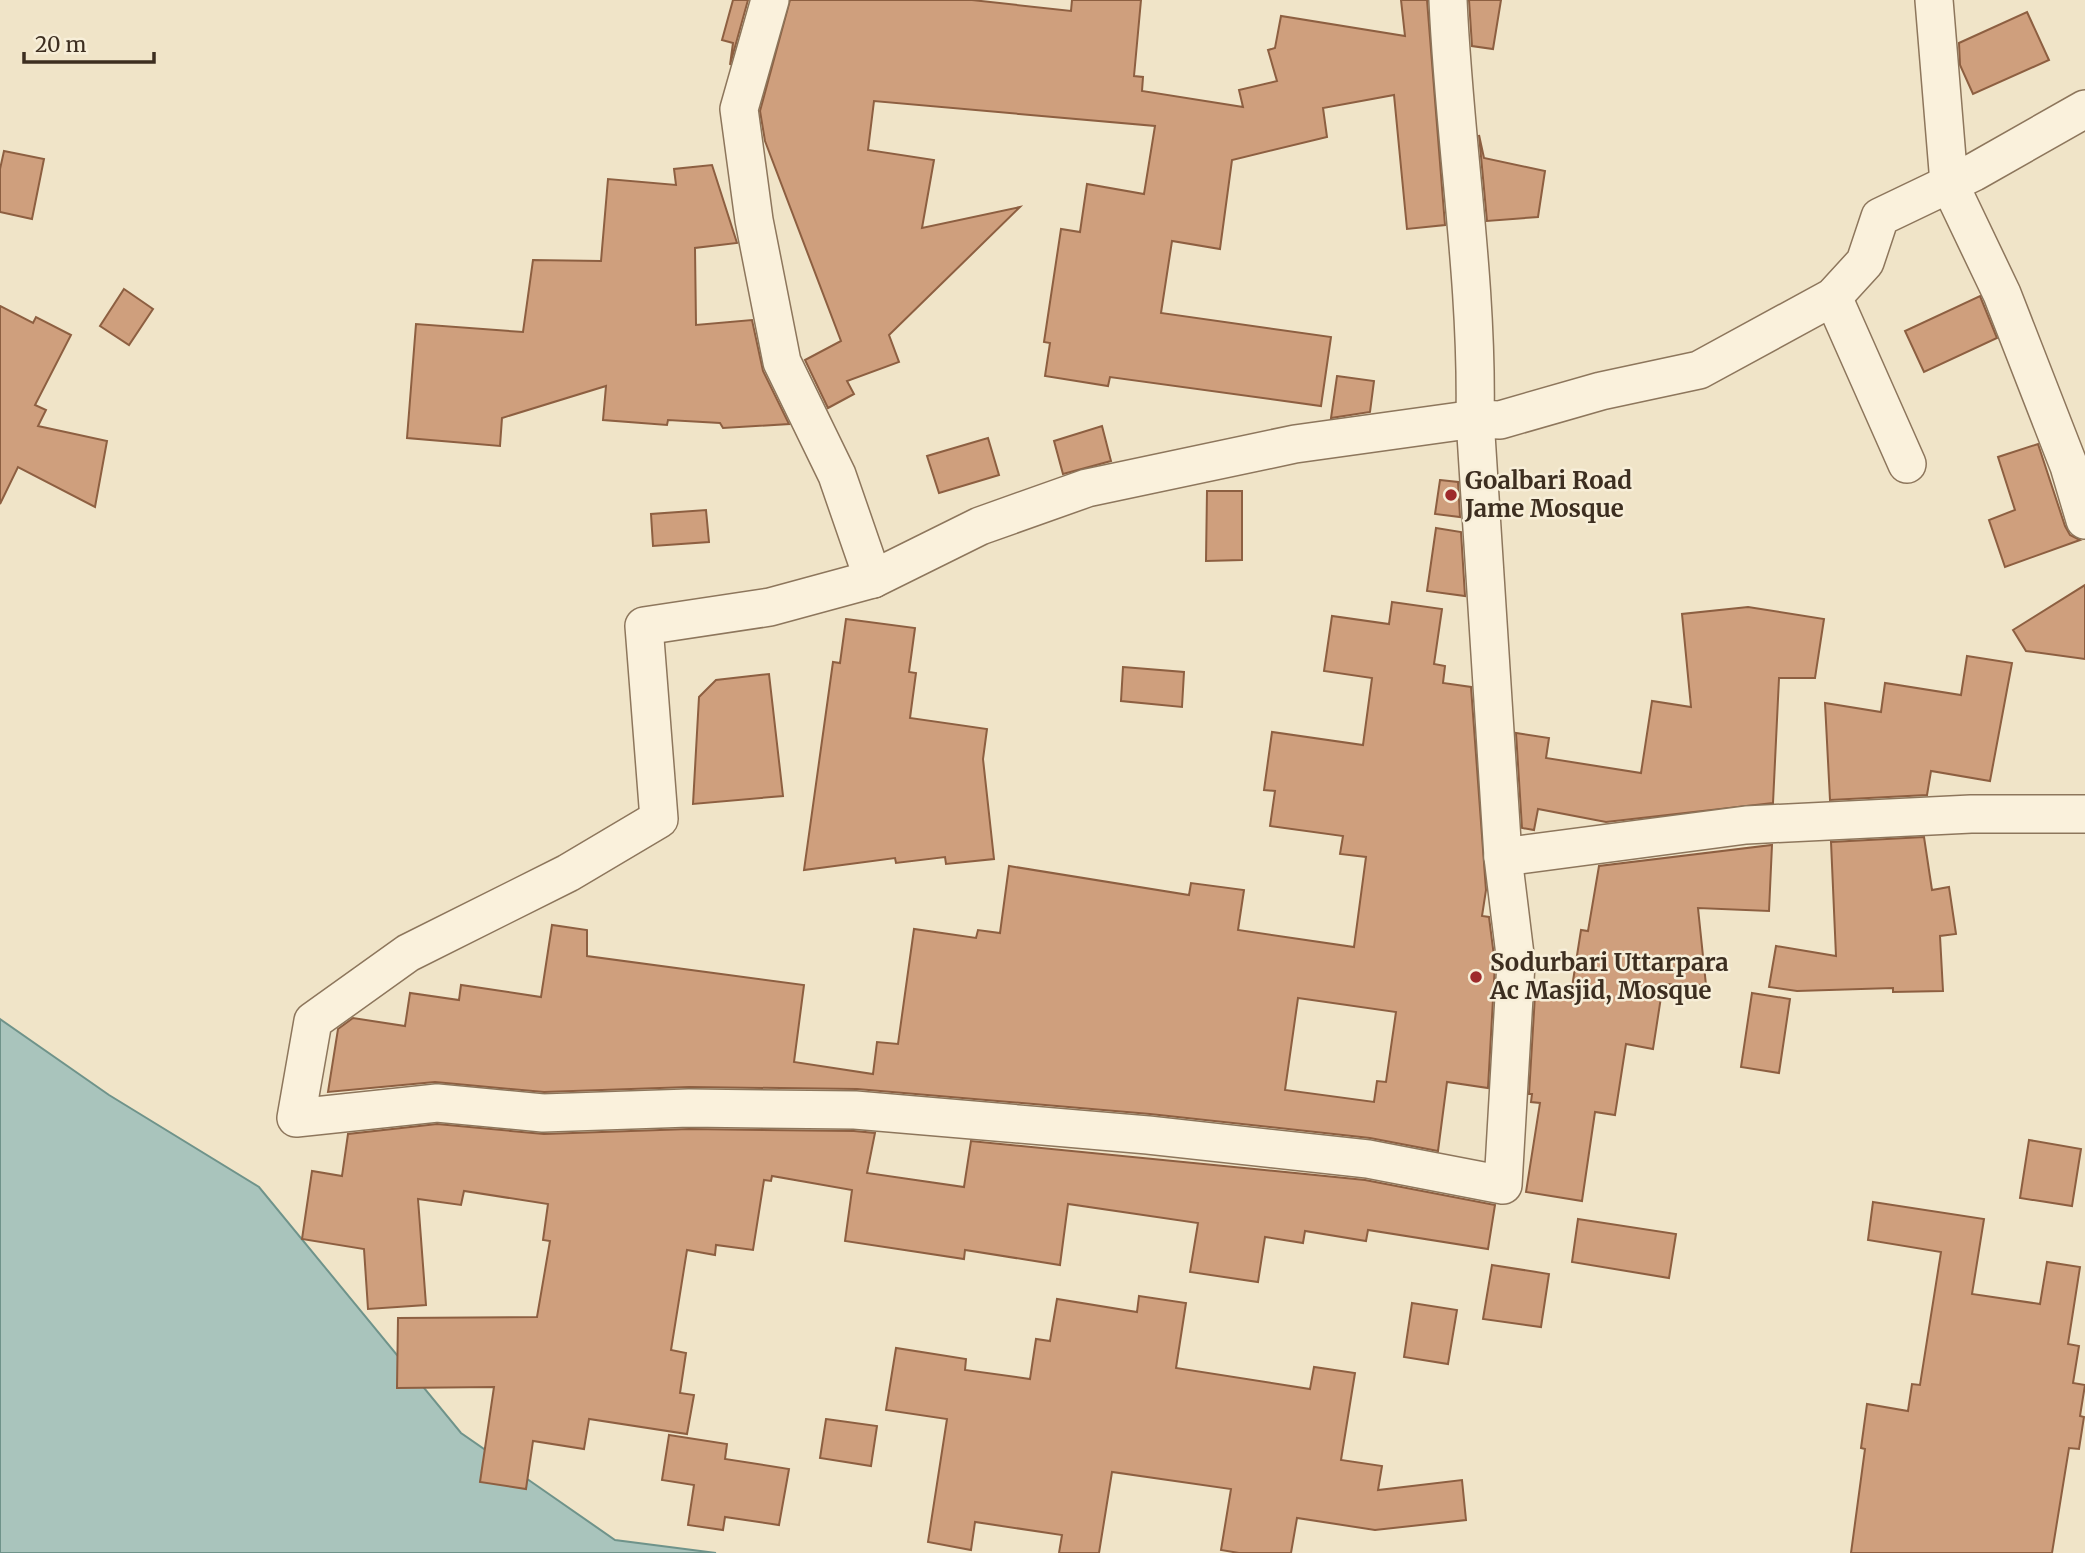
<svg xmlns="http://www.w3.org/2000/svg" width="2085" height="1553" viewBox="0 0 2085 1553" font-family="Merriweather,serif">
	<style>
		.water { fill: #a9c4bc; stroke: #6f938a; stroke-width: 2 }
		.building { fill: #cf9f7d; stroke: #8d5f41; stroke-width: 2; fill-rule: evenodd }
		.lines { fill: none; stroke-linecap: round; stroke-linejoin: round }
		.street-casing { stroke: #8d765c; stroke-width: 40 }
		.street { stroke: #faf1dc; stroke-width: 37 }
		.poi-dot { fill: #9e2a2b; stroke: #f7eed8; stroke-width: 2.5 }
		.labels { text-anchor: middle; stroke-width: 5; stroke-linejoin: round; paint-order: stroke }
		.poi-label { font-size: 24px; font-weight: bold; fill: #3d2e20; stroke: #f7eed8; text-anchor: start }
	</style>
	<rect width="100%" height="100%" fill="#f0e4c8"/>
	<path class="water" d="M0,1019l109,76 150,92 202,246 154,107 101,13h-716z"/>
	<g class="building">
		<path d="M733,0h15l-18,65 3,-22 -11,-3z"/>
		<path d="M790,0h182l99,11 1,-11h69l-7,76 9,1 -1,14 101,16 -4,-17 38,-9 -9,-31 7,-2 6,-32 124,20 -4,-36h26l18,225 -38,4 -13,-134 -71,13 4,29 -95,23 -12,89 -48,-8 -11,72 170,24 -10,69 -211,-29 -2,9 -63,-10 5,-33 -6,-1 17,-113 19,3 7,-48 57,10 11,-68 -281,-25 -6,49 66,10 -12,68 98,-21 -131,128 10,27 -52,19 7,13 -26,14 -23,-48 36,-19 -76,-200 -5,-30z"/>
		<path d="M1469,0h32l-8,49 -21,-3z"/>
		<path d="M2027,12l22,48 -76,34 -13,-29 -1,-22z"/>
		<path d="M1479,135l5,23 61,13 -7,46 -51,4z"/>
		<path d="M4,151l40,8 -12,60 -32,-7v-43z"/>
		<path d="M712,165l25,78 -42,5 1,77 56,-5 11,51 26,53 -66,4 -3,-5 -52,-3 -1,5 -64,-5 3,-34 -104,32 -2,28 -93,-8 9,-114 107,8 10,-72 68,1 7,-82 68,6 -2,-16z"/>
		<path d="M124,289l29,20 -24,36 -29,-19z"/>
		<path d="M1980,296l17,42 -73,34 -19,-41z"/>
		<path d="M0,306l33,17 3,-6 35,18 -36,70 11,5 -8,16 69,15 -12,66 -77,-40 -18,37z"/>
		<path d="M1337,376l37,5 -4,31 -39,6z"/>
		<path d="M1102,426l9,35 -48,13 -9,-33z"/>
		<path d="M988,438l11,37 -60,18 -12,-37z"/>
		<path d="M2038,444l27,82 5,9 10,5 -75,27 -16,-47 26,-10 -17,-53z"/>
		<path d="M1440,480l18,2 2,35 -25,-3z"/>
		<path d="M1207,491h35v69l-36,1z"/>
		<path d="M706,510l3,32 -56,4 -2,-32z"/>
		<path d="M1436,528l25,4 4,64 -38,-5z"/>
		<path d="M2085,585v74l-59,-8 -13,-21z"/>
		<path d="M1392,602l50,7 -8,55 11,2 -2,17 28,4 15,203 -4,26 7,1 6,47 -7,124 -41,-6 -9,69 -68,-13 -220,-24 -293,-25 -168,-2 -145,5 -109,-10 -107,10 10,-63 15,-11 52,8 5,-33 49,7 2,-15 80,12 11,-72 35,5v26l217,29 -10,77 79,12 4,-32 21,2 16,-115 62,9 2,-8 22,3 9,-67 180,29 2,-12 53,7 -6,40 116,17 12,-90 -26,-3 3,-18 -73,-10 5,-35 -11,-1 8,-58 91,13 9,-67 -48,-7 8,-55 57,8zM1298,998l98,14 -10,70 -9,-1 -3,21 -89,-12z"/>
		<path d="M1748,607l76,12 -9,59h-36l-6,125 -167,19 -68,-13 -4,21 -12,-2 -6,-95 33,5 -3,20 95,15 11,-72 39,6 -9,-93z"/>
		<path d="M846,619l69,9 -6,44 7,1 -6,45 77,11 -4,30 11,100 -48,5 -1,-7 -49,6 -1,-5 -91,12 29,-208 7,1z"/>
		<path d="M1967,656l45,7 -22,118 -59,-10 -4,24 -97,5 -5,-97 56,9 4,-29 76,12z"/>
		<path d="M1123,667l61,5 -2,35 -61,-6z"/>
		<path d="M769,674l14,122 -90,8 6,-107 17,-17z"/>
		<path d="M1924,837l8,53 17,-3 7,47 -16,2 3,55 -50,1v-4l-96,3 -28,-4 7,-41 60,10 -5,-114z"/>
		<path d="M1772,845l-3,66 -71,-3 8,77 -43,-1 -10,65 -27,-5 -11,71 -20,-3 -13,89 -56,-9 14,-89 -9,-1 1,-8h-3l6,-99 35,5 11,-70 7,1 11,-65z"/>
		<path d="M1752,993l38,6 -11,74 -38,-6z"/>
		<path d="M437,1124l107,10 145,-5 165,2 21,2 -8,40 97,14 7,-46 394,39 130,25 -7,44 -120,-19 -2,11 -61,-10 -2,12 -38,-6 -7,45 -68,-10 8,-49 -130,-19 -8,61 -95,-15 -1,9 -119,-18 7,-51 -80,-14 -1,5 -7,-1 -11,70 -37,-5 -1,10 -28,-5 -16,100 15,3 -6,40 14,2 -7,39 -98,-15 -5,30 -51,-8 -7,48 -46,-7 14,-95 -97,1 1,-70 139,-1 13,-76 -7,-1 5,-36 -84,-13 -3,14 -43,-6 8,106 -58,4 -4,-60 -62,-10 10,-68 30,5 6,-42z"/>
		<path d="M2029,1140l52,9 -9,57 -52,-8z"/>
		<path d="M1873,1202l111,17 -12,75 68,10 7,-42 33,5 -12,77 11,2 -6,37 12,2 -5,31 4,1 -5,32 -10,-1 -17,105h-201l14,-104 -4,-1 6,-44 41,7 4,-27 8,1 21,-133 -73,-12z"/>
		<path d="M1578,1219l98,15 -7,44 -97,-16z"/>
		<path d="M1492,1265l57,9 -8,53 -58,-8z"/>
		<path d="M1139,1296l47,7 -10,65 134,21 4,-22 41,6 -14,87 41,6 -4,24 84,-10 4,40 -91,10 -78,-12 -6,35h-52l-18,-3 10,-61 -119,-17 -13,81h-40l3,-18 -87,-13 -4,28 -43,-8 19,-123 -61,-9 10,-62 70,11 -1,11 65,9 6,-40 14,2 7,-42 80,13z"/>
		<path d="M1412,1303l45,7 -9,54 -44,-7z"/>
		<path d="M826,1419l51,7 -6,40 -51,-8z"/>
		<path d="M669,1435l58,9 -2,15 64,10 -10,56 -54,-8 -2,13 -35,-5 6,-40 -32,-5z"/>
	</g>
	<g class="lines">
		<defs>
			<g id="street">
				<path d="M770,0l-31,109 15,111 28,142 55,113 36,104"/>
				<path d="M1448,0c6,140 30,279 27,419l25,1 101,-29 98,-21 134,-73 32,-35 15,-45 94,-45 111,-63"/>
				<path d="M1934,0l15,183 53,111 67,172 16,54"/>
				<path d="M1833,297l74,167"/>
				<path d="M1475,419l28,438 13,106 -13,222 -135,-26 -220,-24 -293,-25 -166,-2 -146,5 -106,-10 -141,15 17,-97 95,-68 160,-80 91,-54 -15,-193 126,-19 103,-28 107,-53 107,-38 208,-44z"/>
				<path d="M1503,857l243,-32 225,-11h114"/>
			</g>
		</defs>
		<use href="#street" class="street-casing"/>
		<use href="#street" class="street"/>
	</g>
	<g class="poi-dot">
		<circle cx="1451" cy="495" r="7"/>
		<circle cx="1476" cy="977" r="7"/>
	</g>
	<g class="labels">
		<g class="poi-label">
			<text x="1465" y="489">Goalbari Road<tspan x="1465" dy="28">Jame Mosque</tspan></text>
			<text x="1490" y="971">Sodurbari Uttarpara<tspan x="1490" dy="28">Ac Masjid, Mosque</tspan></text>
		</g>
	</g>
	<path d="M24 52v10h130v-10" fill="none" stroke="#3d2e20" stroke-width="3.5"/>
	<text x="35" y="52" font-size="21" fill="#3d2e20" stroke="#f7eed8" stroke-width="5" paint-order="stroke">20 m</text>
</svg>
